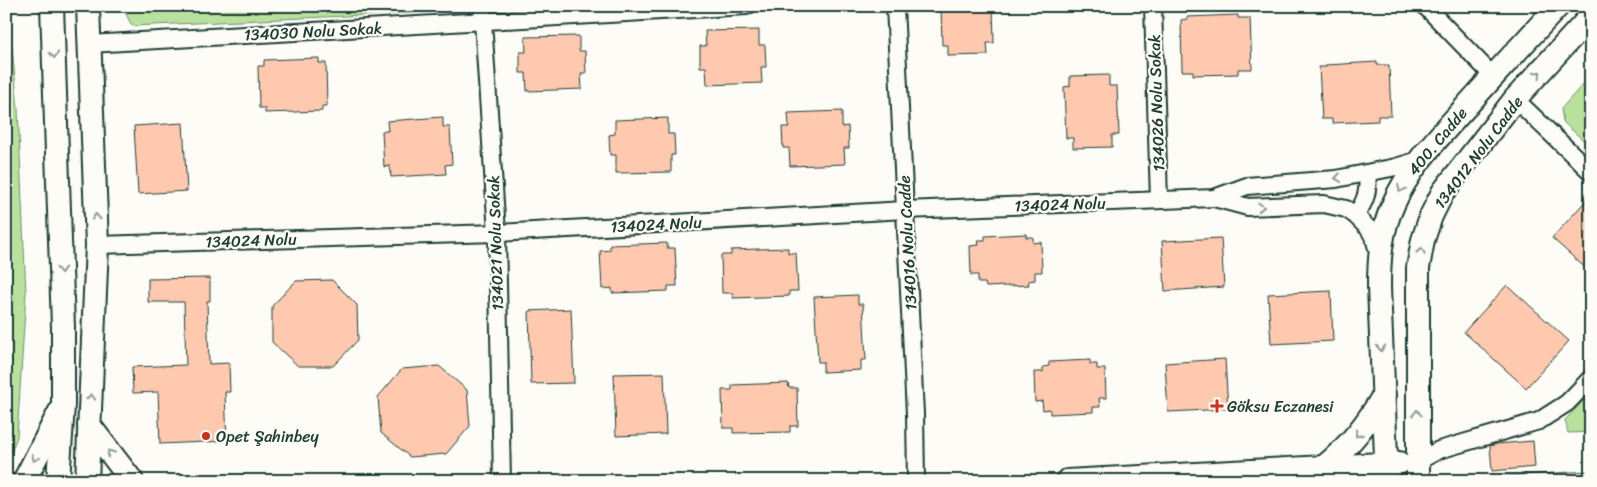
<svg xmlns="http://www.w3.org/2000/svg" width="1597" height="487" viewBox="0 0 1597 487" font-family="Sriracha,sans-serif">
	<style>
		.green { fill: #b9e19e; stroke: #6c8f69 }
		.building { fill: #fec9af; stroke: #1f3d34 }
		.lines { fill: none; stroke-linecap: round; stroke-linejoin: round }
		.street-casing { stroke: #1f3d34; stroke-width: 20 }
		.secondary-casing { stroke: #1f3d34; stroke-width: 26 }
		.street { stroke: #fdfcf7; stroke-width: 16 }
		.secondary { stroke: #fdfcf7; stroke-width: 22 }
		.tram { stroke: #1f3d34; stroke-width: 1 }
		.oneway { stroke: #8e9c96 }
		.poi-dot { fill: #c8321e; stroke: #fdfcf7; stroke-width: 2 }
		.labels { text-anchor: middle; stroke-width: 4.5; stroke-linejoin: round; paint-order: stroke }
		.street-label { font-size: 16px; fill: #1f3d34; stroke: #fdfcf7 }
		.poi-label { font-size: 16px; fill: #1f3d34; stroke: #fdfcf7; text-anchor: start }
	</style>
	<rect width="100%" height="100%" fill="#fdfcf7"/>
	<filter id="ink" filterUnits="userSpaceOnUse"><feTurbulence type="fractalNoise" baseFrequency=".02" numOctaves="2"/><feDisplacementMap in="SourceGraphic" scale="10" xChannelSelector="R" yChannelSelector="G"/><feConvolveMatrix kernelMatrix="1 2 1 2 8 2 1 2 1" color-interpolation-filters="sRGB"/></filter>
	<g filter="url(#ink)">
		<g class="green">
			<path d="M6,6h2l10,103 8,185 -9,143 -11,28z"/>
			<path d="M126,6h434l-428,20 -6,-12z"/>
			<path d="M1591,75v72l-28,-25 -2,-13z"/>
			<path d="M1591,393v39l-23,1 -3,-13z"/>
		</g>
		<g class="building">
			<path d="M941,6h52l1,37h-7l1,12 -40,1v-11h-6z"/>
			<path d="M1238,15v3h12l2,51h-14v5l-45,1v-4h-11l-1,-51 6,-1v-2z"/>
			<path d="M759,30v15h6l1,22h-5l1,16 -55,2 -1,-18h-6v-21h6l-1,-15z"/>
			<path d="M579,36v15h6l1,22h-5l1,16 -55,2 -1,-18h-6v-21h6l-1,-15z"/>
			<path d="M319,58v5h7l1,43h-5v5l-57,2v-5h-6l-1,-42h6v-6z"/>
			<path d="M1377,62v3h12l2,51h-13v5l-46,2v-4h-10l-3,-52h7v-2z"/>
			<path d="M1109,75v11h8l2,49h-7v12l-39,1v-10h-7l-2,-51 6,-1v-10z"/>
			<path d="M842,111v16l6,-1 1,22h-5l1,16 -55,2 -1,-18h-6l-1,-21h7l-1,-14z"/>
			<path d="M443,117v10h7l2,37 -7,1 1,9 -55,3 -1,-11 -6,1 -2,-36h6l-1,-10z"/>
			<path d="M668,118v16h6l1,21h-4v17l-55,1v-18h-6l-1,-20 6,-1v-14z"/>
			<path d="M183,123l4,68 -49,3 -4,-68z"/>
			<path d="M1591,195v78l-39,-35z"/>
			<path d="M1026,234v3h7v6l8,-1 1,30h-7v8l-7,1 1,4 -43,2 -1,-4h-7v-8h-7l-1,-29 9,-1 -1,-5h7v-4z"/>
			<path d="M1221,238l3,49 -59,4 -3,-50z"/>
			<path d="M667,243v5h8l2,38h-9v5l-56,2v-5l-10,1 -2,-38 10,-1v-5z"/>
			<path d="M788,248v5h8l2,38h-9v5l-56,2v-5h-11l-1,-38h10v-5z"/>
			<path d="M210,278v23h-3l2,63 20,-1 1,29h-5l2,49 -67,3 -2,-52 -25,1 -1,-26 54,-2 -2,-63h-36v-23z"/>
			<path d="M332,280l25,25 1,35 -25,26h-35l-26,-24v-36l24,-25z"/>
			<path d="M1507,285l62,56 -43,47 -62,-56z"/>
			<path d="M1331,291l2,50 -62,3 -3,-50z"/>
			<path d="M858,295v9h5l3,56h-5v10l-38,2v-10h-5l-4,-65z"/>
			<path d="M571,309l3,74 -43,1 -2,-73z"/>
			<path d="M1225,359l3,50 -60,3 -3,-49z"/>
			<path d="M1090,360v4h7v5h8l1,29h-7l1,9h-7v5l-43,2v-5l-7,1 -1,-9 -7,1 -1,-30h9v-5l6,-1v-4z"/>
			<path d="M439,366l28,24 3,36 -24,28 -36,3 -29,-24 -3,-36 24,-28z"/>
			<path d="M664,373l2,61 -50,2 -2,-62z"/>
			<path d="M788,383l1,5h8l1,38h-8v6l-57,1v-5h-10l-1,-38h10v-5z"/>
			<path d="M1533,441l2,26 -43,4 -2,-25 7,-2z"/>
		</g>
		<g class="lines">
			<defs>
				<g id="street">
					<path d="M482,6l15,227 5,248"/>
					<path d="M895,6l20,408 1,67"/>
					<path d="M1153,6l6,194"/>
					<path d="M1425,6l68,70"/>
					<path d="M89,44l658,-38"/>
					<path d="M1515,99l76,73"/>
					<path d="M1214,198l34,9 76,-3 22,5 9,6 14,14 5,9 5,17"/>
					<path d="M1355,215c11,-13 14,-25 12,-42"/>
					<path d="M97,245l400,-12 408,-23 309,-12 33,-12 89,-7 60,-12 23,-7"/>
					<path d="M1417,462l22,-12 100,-29 28,-18 24,-25"/>
				</g>
				<g id="secondary">
					<path d="M52,6l11,321v78l-5,76"/>
					<path d="M89,425l43,56"/>
					<path d="M1324,467c26,-22 42,-42 60,-72"/>
					<path d="M24,481l35,-68"/>
					<path d="M87,481l10,-236 -9,-239"/>
					<path d="M1067,481l332,-18"/>
					<path d="M1387,481l-8,-194c0,-28 2,-56 14,-82 16,-37 43,-65 70,-95 31,-35 63,-69 95,-104"/>
					<path d="M1418,481v-213l5,-28 8,-24 12,-24 72,-93 76,-83"/>
				</g>
			</defs>
			<use href="#street" class="street-casing"/>
			<use href="#secondary" class="secondary-casing"/>
			<use href="#street" class="street"/>
			<use href="#secondary" class="secondary"/>
			<g class="tram">
				<path d="M1419,481l172,-10"/>
				<path d="M1585,481l6,-1"/>
			</g>
		</g>
		<defs><path id="oneway-chevron" d="M-2-3.5L2.5 0L-2 3.5" fill="none" stroke-width="1.6" stroke-linecap="round" stroke-linejoin="round" transform="scale(1.25)"/></defs>
		<g class="oneway">
			<use href="#oneway-chevron" transform="translate(54 55) rotate(88)"/>
			<use href="#oneway-chevron" transform="translate(1538 74) rotate(-48)"/>
			<use href="#oneway-chevron" transform="translate(1338 178) rotate(172)"/>
			<use href="#oneway-chevron" transform="translate(1401 189) rotate(116)"/>
			<use href="#oneway-chevron" transform="translate(1261 207) rotate(-2)"/>
			<use href="#oneway-chevron" transform="translate(96 217) rotate(-93)"/>
			<use href="#oneway-chevron" transform="translate(1421 251) rotate(-80)"/>
			<use href="#oneway-chevron" transform="translate(61 270) rotate(88)"/>
			<use href="#oneway-chevron" transform="translate(1381 348) rotate(87)"/>
			<use href="#oneway-chevron" transform="translate(91 397) rotate(-87)"/>
			<use href="#oneway-chevron" transform="translate(1417 413) rotate(-90)"/>
			<use href="#oneway-chevron" transform="translate(1358 434) rotate(129)"/>
			<use href="#oneway-chevron" transform="translate(110 453) rotate(-126)"/>
			<use href="#oneway-chevron" transform="translate(35 458) rotate(117)"/>
		</g>
	</g>
	<g class="poi-dot">
		<path d="M1214.5 398.5h5v5h5v5h-5v5h-5v-5h-5v-5h5z"/>
		<circle cx="206" cy="436" r="5"/>
	</g>
	<g class="labels">
		<g class="street-label">
			<text transform="translate(313 31) rotate(-3)" y="6">134030 Nolu Sokak</text>
			<text transform="translate(1156 103) rotate(-92)" y="6">134026 Nolu Sokak</text>
			<text transform="translate(1437 141) rotate(-50)" y="6">400. Cadde</text>
			<text transform="translate(1478 152) rotate(-53)" y="6">134012 Nolu Cadde</text>
			<text transform="translate(1060 204) rotate(-2)" y="6">134024 Nolu</text>
			<text transform="translate(656 224) rotate(-3)" y="6">134024 Nolu</text>
			<text transform="translate(251 240) rotate(-2)" y="6">134024 Nolu</text>
			<text transform="translate(495 243) rotate(-92)" y="6">134021 Nolu Sokak</text>
			<text transform="translate(907 243) rotate(-93)" y="6">134016 Nolu Cadde</text>
		</g>
		<g class="poi-label">
			<text x="1227" y="412">Göksu Eczanesi</text>
			<text x="216" y="442">Opet Şahinbey</text>
		</g>
	</g>
	<rect width="1597" height="487" fill="none" stroke="#fdfcf7" stroke-width="25"/>
	<rect x="12" y="12" width="1572" height="462" fill="none" stroke="#1f3d34" stroke-width="2" filter="url(#ink)"/>
</svg>
